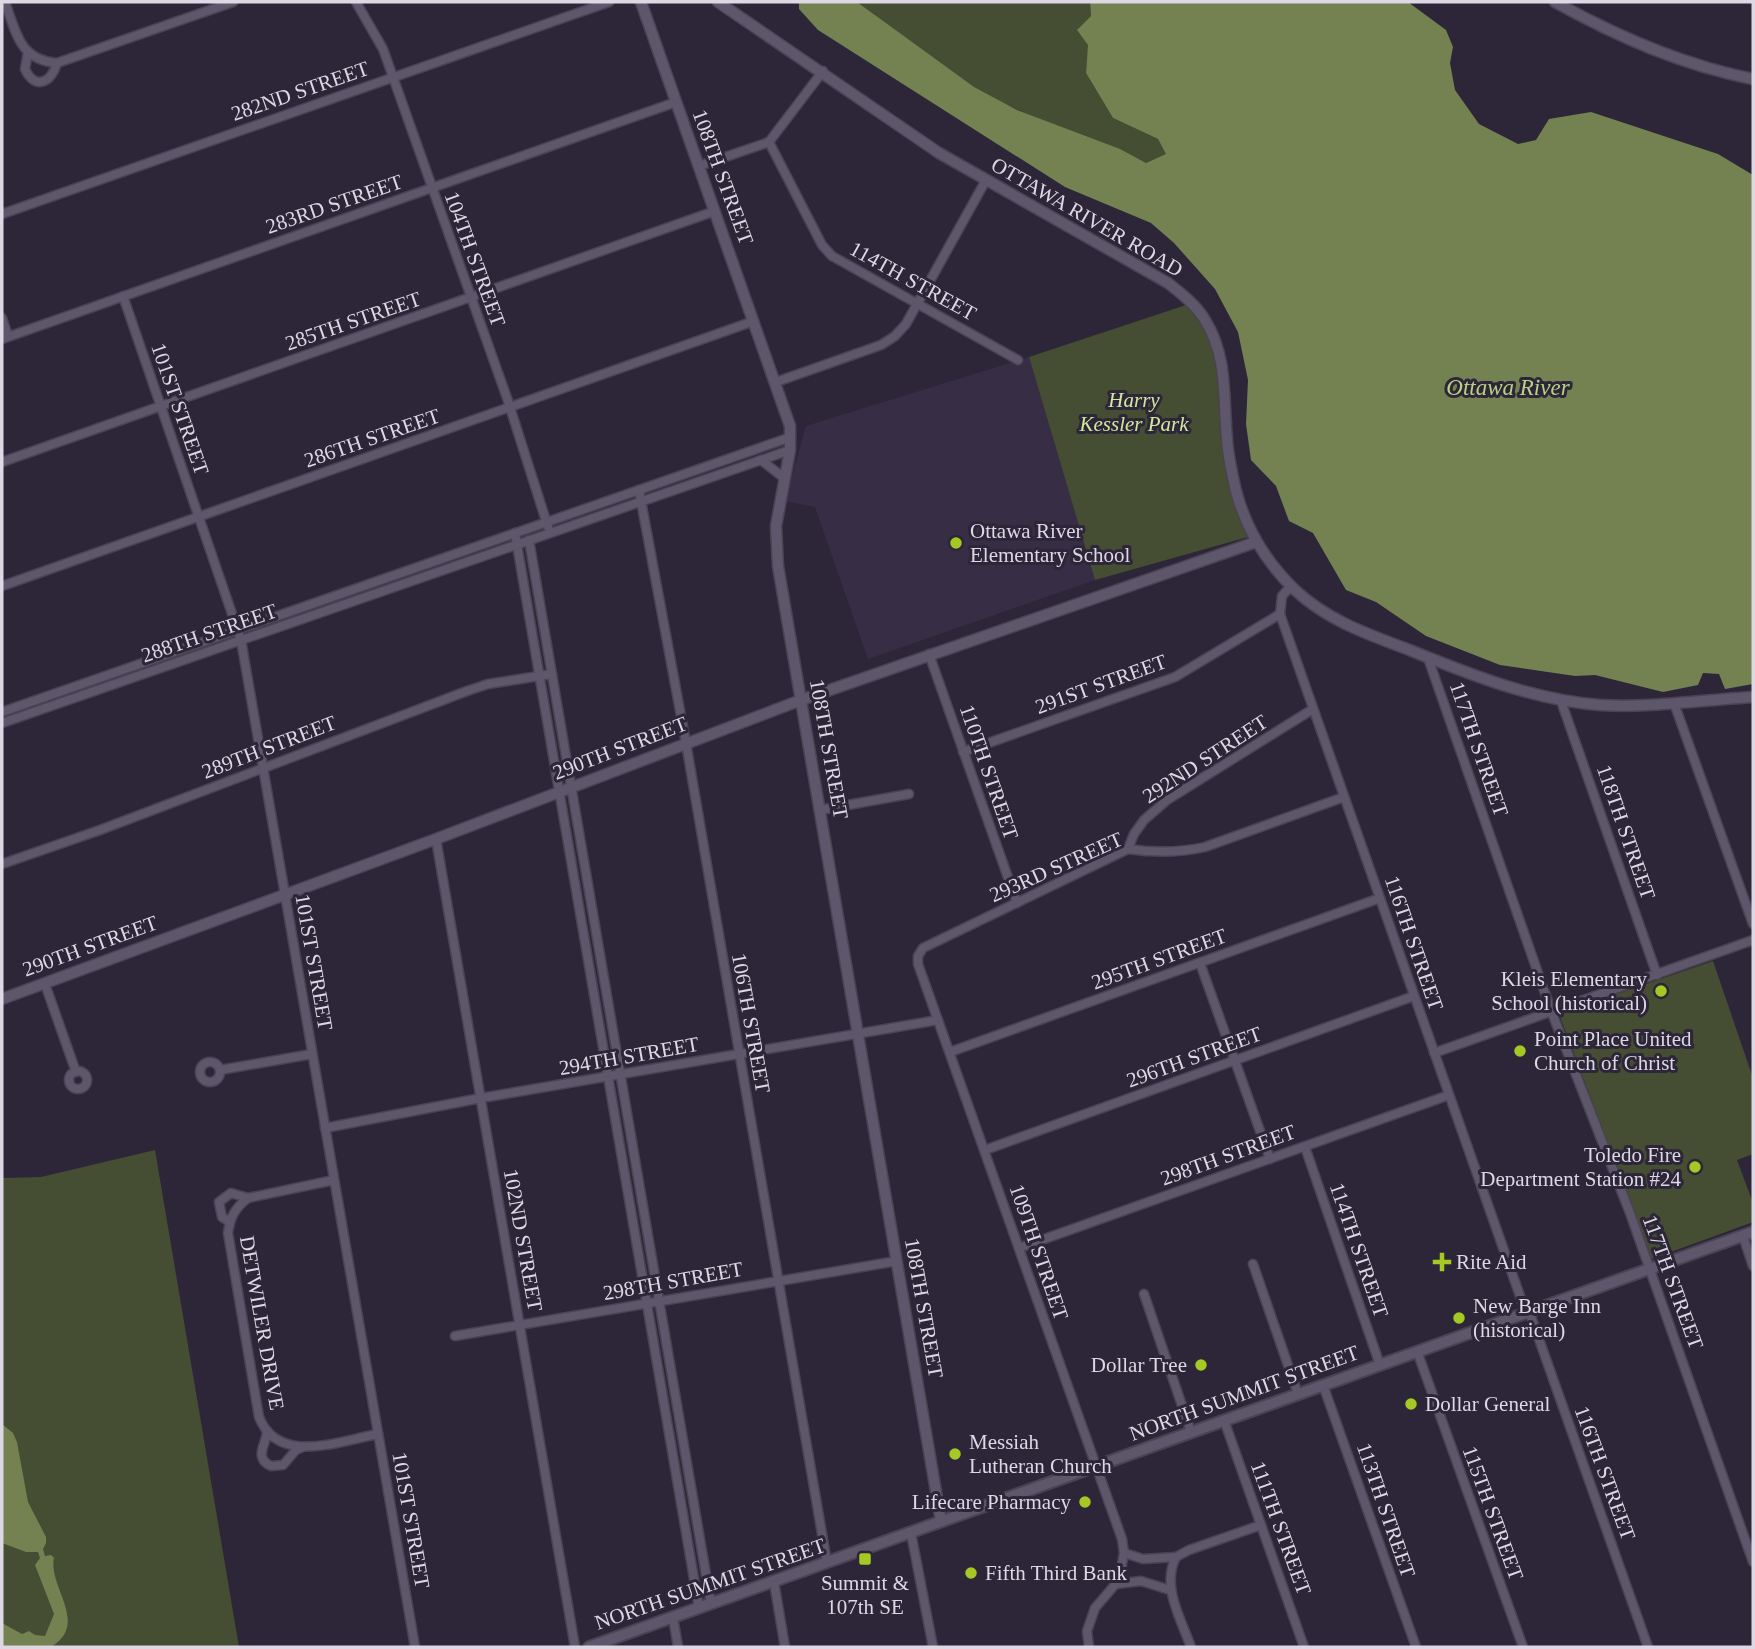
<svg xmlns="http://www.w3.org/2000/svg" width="1755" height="1649" viewBox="0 0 1755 1649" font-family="'Times New Roman',serif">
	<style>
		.built { fill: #372e46 }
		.green { fill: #454d32 }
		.water { fill: #738250 }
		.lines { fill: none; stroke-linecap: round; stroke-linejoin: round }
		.minor-casing { stroke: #4a4352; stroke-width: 11 }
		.tertiary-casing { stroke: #4a4352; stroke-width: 13 }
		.secondary-casing { stroke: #4a4352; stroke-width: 14 }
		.minor { stroke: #5e566a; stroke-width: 8 }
		.tertiary { stroke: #5e566a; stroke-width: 10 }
		.secondary { stroke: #5e566a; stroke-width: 10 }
		.poi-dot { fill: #a5c824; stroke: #2d2639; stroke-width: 2.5 }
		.labels { text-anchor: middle; stroke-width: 6; stroke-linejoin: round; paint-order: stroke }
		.street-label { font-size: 21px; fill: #ddd8e4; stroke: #2d2639 }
		.park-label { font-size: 21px; font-style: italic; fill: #d0e89b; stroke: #2d2639 }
		.poi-label { font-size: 21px; fill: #ddd8e4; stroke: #2d2639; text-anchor: start }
		.water-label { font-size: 23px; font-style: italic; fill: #bad084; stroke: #2d2639 }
	</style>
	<rect width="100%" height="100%" fill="#2d2639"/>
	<path class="built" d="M1029,357l66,223 -227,79 -53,-152 -30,-6 21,-75z"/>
	<g class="green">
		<path d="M857,2h233l1,14 -5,57 27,45 45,21 9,15 -21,9c-55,-29 -118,-43 -172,-75 -41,-25 -78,-58 -117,-86z"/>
		<path d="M1186,305c40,37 30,89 36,138 4,33 14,64 26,94l-153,43 -66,-223z"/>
		<path d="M1713,961l40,117v76l-16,6 16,43v19l-101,37 -93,-245z"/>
		<path d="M155,1150l84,497h-237v-469l39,-1z"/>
	</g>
	<g class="water">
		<path d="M799,2h58l117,85 43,23 103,39 26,14 20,-9 -8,-15 -45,-21 -27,-45 2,-28 -11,-15 14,-14 -1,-14h318l38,28 7,17 -3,16 5,27 24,34 39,20 18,-4 13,-21 42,-7 127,42 35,21v509l-28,5 -6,-15 -16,-1 -5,12 -35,7 -68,-17 -20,1 -75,-11 -74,-29 -50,-34 -30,-12 -33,-57 -24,-12 -13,-35 -25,-26 -5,-36 2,-44 -10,-48 -23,-43 -41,-46 -23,-20 -86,-36 -247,-157 -19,-21z"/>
		<path d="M2,1424l11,9 4,9 11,60 18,35v6l-3,6 2,7 6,-1 3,3c-6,30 36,65 -3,89l-49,-1v-23l20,11 7,-3 6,4 10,1 9,-22 -19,-49 5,-7 -2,-6h-12l-24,-9z"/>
	</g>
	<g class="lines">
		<defs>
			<g id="minor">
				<path d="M5,2c11,30 14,58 52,61l176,-61"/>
				<path d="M356,2l27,47 124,349 41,129"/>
				<path d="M28,52l-3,17c10,22 27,13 32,-6"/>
				<path d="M769,142l53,103 10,11 186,104"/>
				<path d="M699,166l70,-24 54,-71"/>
				<path d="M2,214l607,-212"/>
				<path d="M123,296l118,344 174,1007"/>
				<path d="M2,318l6,18"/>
				<path d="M2,339l674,-237"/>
				<path d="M776,382l105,-37 14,-9 11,-12 80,-144"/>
				<path d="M761,460l23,18"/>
				<path d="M2,462l713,-251"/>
				<path d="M639,490l47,253 141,820"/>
				<path d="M515,533l184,1075"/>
				<path d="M529,540l182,1064"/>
				<path d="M2,586l752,-265"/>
				<path d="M1291,586l-9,10 -2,18 246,699"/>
				<path d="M929,654l88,249"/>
				<path d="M1428,658l124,355 78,200 123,349"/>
				<path d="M1561,701l96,274"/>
				<path d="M1674,703l79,221"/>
				<path d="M2,712l789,-275"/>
				<path d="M2,723l788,-273"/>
				<path d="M963,752l212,-75 105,-63"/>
				<path d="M820,810l89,-16"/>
				<path d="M436,839l139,808"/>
				<path d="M1128,849l6,-15 10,-14 23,-20 146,-91"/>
				<path d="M2,864l98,-34 367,-139 21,-7 64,-10"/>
				<path d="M1200,963l70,196"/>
				<path d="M45,984l31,88"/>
				<path d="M950,1052l430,-154"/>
				<path d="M1434,1053l319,-113"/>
				<circle cx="210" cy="1072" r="10"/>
				<path d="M220,1070l92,-16"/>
				<circle cx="78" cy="1080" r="9"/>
				<path d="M325,1128l156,-30 457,-78"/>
				<path d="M1305,1147l75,218"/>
				<path d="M985,1150l429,-154"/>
				<path d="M334,1180l-86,18c-13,10 -18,19 -20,35l31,184c19,49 80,24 119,17"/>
				<path d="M230,1222l-8,-5 -3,-15 12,-9 17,5"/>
				<path d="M1743,1236l10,30"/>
				<path d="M1019,1248l430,-153"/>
				<path d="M1253,1264l45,130"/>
				<path d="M1144,1294l47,138"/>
				<path d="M1529,1311l119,336"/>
				<path d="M455,1336l442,-75"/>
				<path d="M1417,1351l106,296"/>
				<path d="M1323,1385l93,262"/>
				<path d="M1224,1420l80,227"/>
				<path d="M267,1433c-2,13 -13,25 4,33l12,-1 13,-15 7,-3"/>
				<path d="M911,1533l22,114"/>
				<path d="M1124,1553l19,6 33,-2"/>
				<path d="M774,1582l11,65"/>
				<path d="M1116,1584l25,-3 29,9"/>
				<path d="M673,1617l5,30"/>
				<path d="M1089,1647l-2,-16 8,-23 24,-28 5,-27 -2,-14 -204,-575v-8l5,-8 205,-99c27,4 50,4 77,-2l139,-50"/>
				<path d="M1191,1647c-10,-28 -30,-61 -15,-90l13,-7 72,-25"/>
			</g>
			<g id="tertiary">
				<path d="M641,2l149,424v24l-14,76 2,40 163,955"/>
				<path d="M718,2l221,151 229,130c14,11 28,22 37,37 23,37 18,77 22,119 1,17 5,35 9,52 10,38 31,72 59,99 32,30 72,44 112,59 62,25 125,51 193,56 48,3 104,-5 153,-8"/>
				<path d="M1555,2c63,35 127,63 198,77"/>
				<path d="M2,999l434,-160 365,-139 455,-158"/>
			</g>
			<path id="secondary" d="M589,1647l1164,-415"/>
		</defs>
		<use href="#minor" class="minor-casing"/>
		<use href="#tertiary" class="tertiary-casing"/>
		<use href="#secondary" class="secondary-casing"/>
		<use href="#minor" class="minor"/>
		<use href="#tertiary" class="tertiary"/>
		<use href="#secondary" class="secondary"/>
	</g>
	<g class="poi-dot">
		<circle cx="956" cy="543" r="7"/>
		<circle cx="1661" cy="991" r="7"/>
		<circle cx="1520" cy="1051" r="7"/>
		<circle cx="1695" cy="1167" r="7"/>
		<path d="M1438.5 1251.5h7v7h7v7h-7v7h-7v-7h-7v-7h7z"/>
		<circle cx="1459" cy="1318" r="7"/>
		<circle cx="1201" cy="1365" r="7"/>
		<circle cx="1411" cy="1404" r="7"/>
		<circle cx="955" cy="1454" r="7"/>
		<circle cx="1085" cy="1502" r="7"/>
		<rect x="858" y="1552" width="14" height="14" rx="3.5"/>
		<circle cx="971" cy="1573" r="7"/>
	</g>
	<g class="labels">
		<g class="street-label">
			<text transform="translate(300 91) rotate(-19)" y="7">282ND STREET</text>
			<text transform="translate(723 177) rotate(70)" y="7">108TH STREET</text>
			<text transform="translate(334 204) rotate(-19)" y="7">283RD STREET</text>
			<text transform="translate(1087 217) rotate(30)" y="7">OTTAWA RIVER ROAD</text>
			<text transform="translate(475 259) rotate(70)" y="7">104TH STREET</text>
			<text transform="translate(913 281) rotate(29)" y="7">114TH STREET</text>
			<text transform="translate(353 321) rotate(-19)" y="7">285TH STREET</text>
			<text transform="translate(180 409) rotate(71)" y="7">101ST STREET</text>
			<text transform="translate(372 438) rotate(-19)" y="7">286TH STREET</text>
			<text transform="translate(209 633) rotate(-19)" y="7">288TH STREET</text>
			<text transform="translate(1101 684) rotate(-20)" y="7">291ST STREET</text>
			<text transform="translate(269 747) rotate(-21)" y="7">289TH STREET</text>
			<text transform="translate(620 748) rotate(-21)" y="7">290TH STREET</text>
			<text transform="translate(829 749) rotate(80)" y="7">108TH STREET</text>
			<text transform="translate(1479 749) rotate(71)" y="7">117TH STREET</text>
			<text transform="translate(1205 759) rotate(-33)" y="7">292ND STREET</text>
			<text transform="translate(989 772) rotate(71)" y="7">110TH STREET</text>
			<text transform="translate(1626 832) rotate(71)" y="7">118TH STREET</text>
			<text transform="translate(1056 867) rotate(-24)" y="7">293RD STREET</text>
			<text transform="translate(1414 943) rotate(71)" y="7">116TH STREET</text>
			<text transform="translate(90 946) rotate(-20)" y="7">290TH STREET</text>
			<text transform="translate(1159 959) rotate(-20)" y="7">295TH STREET</text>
			<text transform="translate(314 962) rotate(80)" y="7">101ST STREET</text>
			<text transform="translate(751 1023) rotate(80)" y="7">106TH STREET</text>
			<text transform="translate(629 1056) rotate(-10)" y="7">294TH STREET</text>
			<text transform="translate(1194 1057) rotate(-20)" y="7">296TH STREET</text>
			<text transform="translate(1228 1155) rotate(-20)" y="7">298TH STREET</text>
			<text transform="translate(523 1240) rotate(80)" y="7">102ND STREET</text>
			<text transform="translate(1359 1250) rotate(71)" y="7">114TH STREET</text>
			<text transform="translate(1039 1252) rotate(71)" y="7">109TH STREET</text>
			<text transform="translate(673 1281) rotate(-10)" y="7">298TH STREET</text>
			<text transform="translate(1673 1282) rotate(70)" y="7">117TH STREET</text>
			<text transform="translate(924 1308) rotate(80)" y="7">108TH STREET</text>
			<text transform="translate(262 1323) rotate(80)" y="7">DETWILER DRIVE</text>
			<text transform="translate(1244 1393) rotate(-20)" y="7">NORTH SUMMIT STREET</text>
			<text transform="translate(1605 1473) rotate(70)" y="7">116TH STREET</text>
			<text transform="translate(1386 1510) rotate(71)" y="7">113TH STREET</text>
			<text transform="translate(1493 1513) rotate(70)" y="7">115TH STREET</text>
			<text transform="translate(411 1520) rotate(80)" y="7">101ST STREET</text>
			<text transform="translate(1281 1528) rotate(70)" y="7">111TH STREET</text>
			<text transform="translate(710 1584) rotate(-19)" y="7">NORTH SUMMIT STREET</text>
		</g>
		<g class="park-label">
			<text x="1134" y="407">Harry<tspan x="1134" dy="24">Kessler Park</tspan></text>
		</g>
		<g class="poi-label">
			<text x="970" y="538">Ottawa River<tspan x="970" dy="24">Elementary School</tspan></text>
			<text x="1647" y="986" text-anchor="end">Kleis Elementary<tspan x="1647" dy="24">School (historical)</tspan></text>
			<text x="1534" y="1046">Point Place United<tspan x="1534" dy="24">Church of Christ</tspan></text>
			<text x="1681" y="1162" text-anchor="end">Toledo Fire<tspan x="1681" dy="24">Department Station #24</tspan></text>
			<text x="1456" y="1269">Rite Aid</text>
			<text x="1473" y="1313">New Barge Inn<tspan x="1473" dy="24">(historical)</tspan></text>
			<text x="1187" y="1372" text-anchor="end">Dollar Tree</text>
			<text x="1425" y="1411">Dollar General</text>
			<text x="969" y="1449">Messiah<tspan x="969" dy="24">Lutheran Church</tspan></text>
			<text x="1071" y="1509" text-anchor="end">Lifecare Pharmacy</text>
			<text x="985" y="1580">Fifth Third Bank</text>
			<text x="865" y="1590" text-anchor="middle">Summit &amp;<tspan x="865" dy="24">107th SE</tspan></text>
		</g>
		<g class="water-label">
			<text x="1508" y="395">Ottawa River</text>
		</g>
	</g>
	<rect width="1755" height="1649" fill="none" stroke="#ddd8e4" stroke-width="7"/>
</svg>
